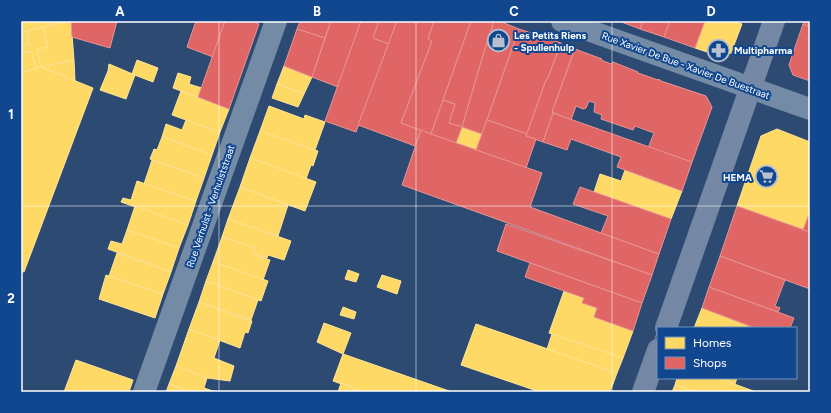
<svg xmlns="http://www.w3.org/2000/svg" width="831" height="413" viewBox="0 0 831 413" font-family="Figtree,sans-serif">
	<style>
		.homes { fill: #ffd966; stroke: #ffe494 }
		.shops { fill: #e06666; stroke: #e99494 }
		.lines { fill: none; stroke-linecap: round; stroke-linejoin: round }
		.minor { stroke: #748ba6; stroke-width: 22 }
		.major { stroke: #7488a5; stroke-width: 22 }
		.tram { stroke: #788ca5; stroke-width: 1 }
		.grid { fill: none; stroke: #fff; stroke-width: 1; stroke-opacity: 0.55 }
		.labels { text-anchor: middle; stroke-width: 4; stroke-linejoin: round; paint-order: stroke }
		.poi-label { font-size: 10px; font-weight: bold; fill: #fff; stroke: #10478f; text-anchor: start }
		.street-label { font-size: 10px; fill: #fff; stroke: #10478f }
		.neatline { fill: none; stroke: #fff; stroke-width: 1.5 }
		.grid-label { font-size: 13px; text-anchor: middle; font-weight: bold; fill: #fff }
	</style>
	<rect width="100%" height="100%" fill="#2d4b72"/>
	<g class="homes">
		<path d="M21,21h49l-49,12z"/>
		<path d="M71,21l3,39 -33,7 -4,-18 11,-2 -5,-20z"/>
		<path d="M705,21h28l9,3 -11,29 -9,4 -27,-9z"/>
		<path d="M43,27l5,20 -11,2 4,18 -5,2 -5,-18 -10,3v-8l8,-2 -2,-13z"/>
		<path d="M27,31l2,13 -8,2v-13z"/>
		<path d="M31,51l5,18 -15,4v-19z"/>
		<path d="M74,60l1,21 -34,-14z"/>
		<path d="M137,60l21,8 -5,14 -21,-8z"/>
		<path d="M109,64l26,11 -9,24 -26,-9 8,-19z"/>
		<path d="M284,66l28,11 -8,17 -27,-10z"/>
		<path d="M41,67l52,21 -69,184 -3,-1v-198z"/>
		<path d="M178,73l13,4 -2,7 13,4 -4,9 -25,-9z"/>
		<path d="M277,84l27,10 -6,13 -26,-9z"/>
		<path d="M181,91l48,18 -9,23 -48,-17z"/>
		<path d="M269,106l35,13 1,-4 20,7 -10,28 -55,-19z"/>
		<path d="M186,120l34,12 -8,23 -50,-18 4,-13 16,6z"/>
		<path d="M462,127l20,7 -6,16 -20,-7z"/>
		<path d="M777,129l33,13v69l-7,19 -66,-24 24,-70z"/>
		<path d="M260,131l58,20 -5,15 -2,-1 -5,14 -56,-21z"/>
		<path d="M162,137l50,18 -8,23 -54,-19 4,-10 3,1z"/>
		<path d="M250,158l66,24 -11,29 -65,-24z"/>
		<path d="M152,160l52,18 -8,23 -52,-17z"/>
		<path d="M625,170l57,21 -11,28 -77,-27 6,-18 21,7z"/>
		<path d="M137,181l59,20 -8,24 -67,-23 2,-4 8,2z"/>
		<path d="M240,187l48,18 -10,31 -50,-17z"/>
		<path d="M135,206l53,19 -9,23 -52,-18z"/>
		<path d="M228,219l63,22 -7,19 -16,-5 -1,3 -14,-4 2,-6 -33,-11z"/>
		<path d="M127,230l52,18 -8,24 -63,-23 3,-8 11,3z"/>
		<path d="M222,237l33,11 -2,6 17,6 -7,20 -50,-18z"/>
		<path d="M117,253l54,19 -8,22 -54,-18z"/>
		<path d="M213,262l55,19 -7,20 -55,-20z"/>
		<path d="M348,270l11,4 -3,8 -11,-3z"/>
		<path d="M106,275l57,19 -8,24 -56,-19z"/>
		<path d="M382,275l19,6 -4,13 -20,-7z"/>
		<path d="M206,281l52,19 -7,20 -52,-18z"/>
		<path d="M564,291l20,7 -2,5 15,5 -3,9 39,14 -10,27 -74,-25z"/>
		<path d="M199,302l53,19 -4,12 -3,-1 -5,16 -51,-19z"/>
		<path d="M343,307l13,5 -2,7 -14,-4z"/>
		<path d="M702,308l53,20h-61z"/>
		<path d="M324,323l27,10 -8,21 -26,-12z"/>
		<path d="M476,324l141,49 -7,19h-70l-79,-27z"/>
		<path d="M189,329l31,11 -6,18 20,8 -4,15 -23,-3 -31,-12z"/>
		<path d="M552,334l71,24 -6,15 -70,-24z"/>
		<path d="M343,354l109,38h-88l-31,-11z"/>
		<path d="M76,360l57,20 -4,12h-65z"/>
		<path d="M176,366l31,12 -3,10 12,4h-25l-22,-8z"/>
		<path d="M677,378h41l38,14h-60l-21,-7z"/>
		<path d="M718,378h19l-2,6z"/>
		<path d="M341,383l23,9h-26z"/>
		<path d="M169,384l22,8h-25z"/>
		<path d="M675,385l21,7h-24z"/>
	</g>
	<g class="shops">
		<path d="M71,21h46l-7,27 -38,-11z"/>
		<path d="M196,21h29l-12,36 -26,-10z"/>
		<path d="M225,21h26l8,3 -30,85 -31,-12z"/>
		<path d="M300,21h31l-6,17 -28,-9z"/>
		<path d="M331,21h30l-23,66 -26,-10z"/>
		<path d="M361,21h18l-6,17 16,6 -33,88 -31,-11z"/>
		<path d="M379,21h18l-8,23 -16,-6z"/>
		<path d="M397,21h37l-6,18 4,2 -31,82 20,7 -6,16 -57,-21z"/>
		<path d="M434,21h37l-40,113 -30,-11 31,-82 -4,-2z"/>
		<path d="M471,21h23l-13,41 -19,65 -13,-4 6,-19 -12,-4z"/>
		<path d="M494,21h5l20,8 -37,105 -20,-7 19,-65z"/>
		<path d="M619,21h24l-3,8z"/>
		<path d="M643,21h27l-6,16 -24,-8z"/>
		<path d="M670,21h35l-10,27 -31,-11z"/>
		<path d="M804,21h6v6l-7,-3z"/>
		<path d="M803,24l7,3v54l-17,-6 -4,-10z"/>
		<path d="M297,29l28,9 -13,39 -28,-11z"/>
		<path d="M519,29l42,14 -14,37h-1l-19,54 -40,-14z"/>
		<path d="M561,44l14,4 -23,64 1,1 -10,29 -17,-6 20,-56h1z"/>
		<path d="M575,49l27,10 -1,1 10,4 2,-2 25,10v1l20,7 1,-1 2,2 45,15 6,11 -20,55 -44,-14 6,-15 -19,-7 -2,4 -32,-11 1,-4 -8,-3 1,-9 -6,-2 -3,7 -3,1 -7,-3 -5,14 -19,-8z"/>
		<path d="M443,100l12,4 -6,19 13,4 -6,16 -25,-9z"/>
		<path d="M553,113l139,49 -10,29 -65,-24 4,-10 -50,-18 -4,11 -24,-8z"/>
		<path d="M487,120l40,14 -1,2 10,3 -10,29 -50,-18z"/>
		<path d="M421,130l10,4 111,39 -12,34 129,47 -7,21 -250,-90z"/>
		<path d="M580,187l91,32 -12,35 -58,-21 7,-17 -35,-12z"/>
		<path d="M737,206l73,26v57l-90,-33z"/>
		<path d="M810,211v21l-7,-2z"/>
		<path d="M506,224l146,51 -10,28 -145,-52z"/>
		<path d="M720,256l65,24 -10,26 5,2 -2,4 -69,-25z"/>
		<path d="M530,263l112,40 -9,28 -39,-14 3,-9 -15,-5 2,-5 -59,-21z"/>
		<path d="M709,287l85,31 -4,10h-35l-53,-20z"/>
	</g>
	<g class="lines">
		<g class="minor">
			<path d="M562,21l248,88"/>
			<path d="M144,392l132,-371"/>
		</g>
		<g class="major">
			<path d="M666,328l108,-307"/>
			<path d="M643,392l15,-42"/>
		</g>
		<g class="tram">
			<path d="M659,328l107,-307"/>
			<path d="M673,328l109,-307"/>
			<path d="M636,392l22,-62"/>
			<path d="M649,392l9,-23"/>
		</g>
	</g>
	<path class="grid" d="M219,21v371M416,21v371M612,21v371M21,206h789"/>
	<defs>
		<symbol id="shop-ring" viewBox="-11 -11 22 22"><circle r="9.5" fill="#10478f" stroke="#b6c0ce" stroke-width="1.5"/><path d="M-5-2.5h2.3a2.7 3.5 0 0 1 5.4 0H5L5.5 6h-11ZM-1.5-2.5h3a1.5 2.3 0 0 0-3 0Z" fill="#b6c0ce"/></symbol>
		<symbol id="pharmacy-ring" viewBox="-11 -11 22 22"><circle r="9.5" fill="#10478f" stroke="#b6c0ce" stroke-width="1.5"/><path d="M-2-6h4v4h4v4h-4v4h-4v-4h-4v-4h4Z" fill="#b6c0ce"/></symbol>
		<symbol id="supermarket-ring" viewBox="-11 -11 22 22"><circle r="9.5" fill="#10478f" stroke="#b6c0ce" stroke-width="1.5"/><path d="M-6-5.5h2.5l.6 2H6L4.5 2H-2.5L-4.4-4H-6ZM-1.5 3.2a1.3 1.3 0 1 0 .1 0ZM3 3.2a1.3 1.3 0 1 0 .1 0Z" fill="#b6c0ce"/></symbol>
	</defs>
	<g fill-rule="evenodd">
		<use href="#shop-ring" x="486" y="28" width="25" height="25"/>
		<use href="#pharmacy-ring" x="706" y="38" width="25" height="25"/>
		<use href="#supermarket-ring" x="754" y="164" width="25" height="25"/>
	</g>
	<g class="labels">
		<g class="poi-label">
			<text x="514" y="39">Les Petits Riens<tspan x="514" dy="12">- Spullenhulp</tspan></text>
			<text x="734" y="54">Multipharma</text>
			<text x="752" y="181" text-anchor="end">HEMA</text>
		</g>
		<g class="street-label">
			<text transform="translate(686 65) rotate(20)" y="4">Rue Xavier De Bue - Xavier De Buestraat</text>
			<text transform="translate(210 206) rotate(-71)" y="4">Rue Verhulst - Verhulststraat</text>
		</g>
	</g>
	<rect width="831" height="413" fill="none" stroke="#10478f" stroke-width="44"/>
	<rect x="657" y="327" width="140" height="52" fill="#10478f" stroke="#7091bc"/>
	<rect x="665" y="337" width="20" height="12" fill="#ffd966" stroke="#7091bc"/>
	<text x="693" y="347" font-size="12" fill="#ffffff">Homes</text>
	<rect x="665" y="357" width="20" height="12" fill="#e06666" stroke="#7091bc"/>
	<text x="693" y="367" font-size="12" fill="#ffffff">Shops</text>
	<rect x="22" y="22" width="787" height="369" class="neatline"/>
	<g class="grid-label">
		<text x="120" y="16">A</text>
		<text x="317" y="16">B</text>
		<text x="514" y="16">C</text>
		<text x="711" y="16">D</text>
		<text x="11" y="119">1</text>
		<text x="11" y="303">2</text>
	</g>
</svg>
